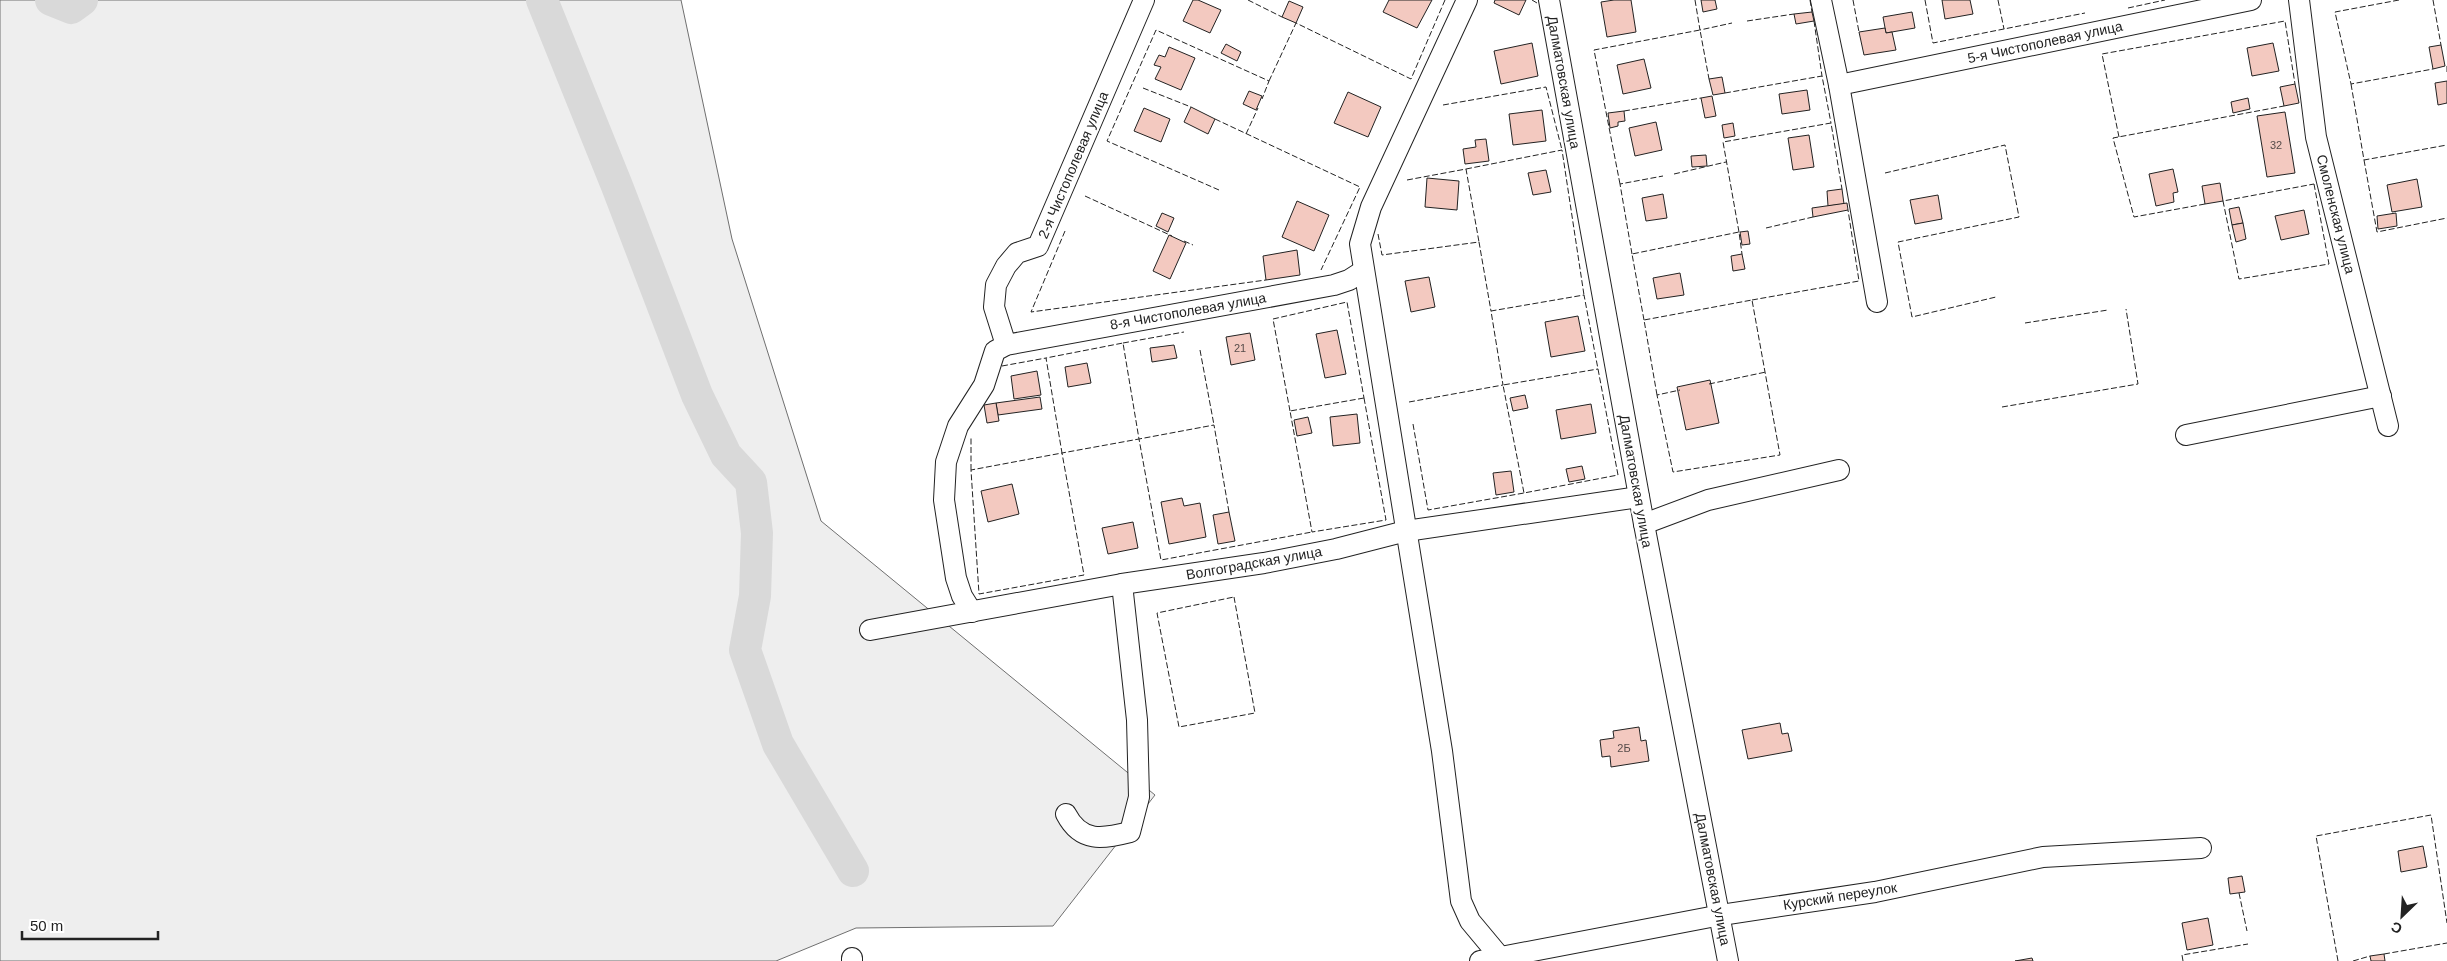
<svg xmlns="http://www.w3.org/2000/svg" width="2447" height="961" viewBox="0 0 2447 961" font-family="Arial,sans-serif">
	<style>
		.green { fill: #eee; stroke: #6f6f6f }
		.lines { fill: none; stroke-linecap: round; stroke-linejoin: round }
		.river { stroke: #d9d9d9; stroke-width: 32 }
		.building { fill: #f3c9c0; stroke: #222 }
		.minor-casing { stroke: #222; stroke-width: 22 }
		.minor { stroke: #fff; stroke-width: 20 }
		.fence { stroke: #222; stroke-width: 1; stroke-dasharray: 6 2.5; stroke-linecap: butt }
		.labels { text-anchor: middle; stroke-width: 4; stroke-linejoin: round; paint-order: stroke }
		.number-label { font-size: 11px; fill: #564c4a }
		.street-label { font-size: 14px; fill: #222; stroke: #fff }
	</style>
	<rect width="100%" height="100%" fill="#fff"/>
	<path class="green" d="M0,0h681l51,239 89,282 334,274 -102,131 -197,2 -80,33h-776z"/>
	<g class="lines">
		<g class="river">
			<path d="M51,0l20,8 11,-8"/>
			<path d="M542,0l75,186 80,209 29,60 25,27 6,51 -2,63 -10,54 33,94 75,127"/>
		</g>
	</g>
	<g class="building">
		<path d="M1193,0h5l23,10 -11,23 -27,-12z"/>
		<path d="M1389,0h43l-15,28 -34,-16z"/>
		<path d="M1495,0h31l-7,15 -25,-12z"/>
		<path d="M1614,0h17l5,32 -29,5 -6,-35z"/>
		<path d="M1701,0h14l2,9 -14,3z"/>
		<path d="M1942,0h28l3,14 -28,5z"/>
		<path d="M1289,1l14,6 -7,16 -14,-6z"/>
		<path d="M1812,12l2,9 -18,3 -2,-10z"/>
		<path d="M1912,12l3,16 -29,5 -3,-16z"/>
		<path d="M1885,28l1,5 6,-1 4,18 -32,5 -5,-23z"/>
		<path d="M1532,43l6,33 -37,8 -7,-33z"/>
		<path d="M2273,43l6,28 -27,5 -5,-28z"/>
		<path d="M1226,44l15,8 -4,9 -16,-8z"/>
		<path d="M2441,45l4,21 -12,3 -4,-22z"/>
		<path d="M1169,47l26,11 -14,32 -26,-11 6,-12 -7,-2 5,-10 6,2z"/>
		<path d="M1644,59l7,29 -28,6 -6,-29z"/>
		<path d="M1722,77l3,16 -12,2 -4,-16z"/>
		<path d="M2447,81v22l-9,2 -3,-22z"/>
		<path d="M2295,84l4,19 -15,3 -4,-19z"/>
		<path d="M1807,90l3,20 -28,4 -3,-20z"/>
		<path d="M1249,91l13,5 -6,14 -13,-6z"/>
		<path d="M1348,92l33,15 -13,30 -34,-14z"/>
		<path d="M1712,96l4,20 -11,2 -4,-20z"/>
		<path d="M2248,98l2,11 -17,4 -2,-11z"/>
		<path d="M1191,107l24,12 -7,15 -24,-12z"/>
		<path d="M1144,108l26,11 -9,23 -27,-11z"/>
		<path d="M1542,110l4,31 -33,4 -4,-31z"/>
		<path d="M1624,111l1,10 -7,1v4l-8,2 -2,-15z"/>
		<path d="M2285,112l10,61 -28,4 -10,-61z"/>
		<path d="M1656,122l6,28 -27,6 -6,-28z"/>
		<path d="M1733,123l2,13 -11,2 -2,-13z"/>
		<path d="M1809,135l5,32 -21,3 -5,-32z"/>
		<path d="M1486,139l3,22 -24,3 -2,-15 13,-2 -1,-7z"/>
		<path d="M1706,155l1,11 -15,1 -1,-11z"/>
		<path d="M2173,169l5,23 -5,1 1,9 -18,4 -7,-32z"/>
		<path d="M1546,170l5,22 -18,3 -5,-22z"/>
		<path d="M1427,178l32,3 -2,29 -32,-3z"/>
		<path d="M2417,179l5,28 -30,5 -5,-27z"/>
		<path d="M2220,183l3,18 -18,3 -3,-18z"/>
		<path d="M1842,189l2,15 -16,2 -1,-15z"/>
		<path d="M1663,194l4,24 -21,3 -4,-23z"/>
		<path d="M1938,195l4,24 -27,5 -5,-24z"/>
		<path d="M1297,201l32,14 -15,36 -32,-14z"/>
		<path d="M1847,203l1,7 -35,7 -1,-9z"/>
		<path d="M2239,207l4,16 -11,2 -3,-16z"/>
		<path d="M2304,210l5,24 -28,6 -6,-24z"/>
		<path d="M1162,213l12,5 -6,14 -12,-6z"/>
		<path d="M2396,213l1,13 -19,3 -1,-13z"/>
		<path d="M2243,223l3,16 -10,3 -4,-17z"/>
		<path d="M1748,231l2,13 -8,1 -2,-13z"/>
		<path d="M1169,235l17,8 -16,36 -17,-8z"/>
		<path d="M1297,250l3,25 -34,5 -3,-24z"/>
		<path d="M1742,254l3,15 -12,2 -2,-15z"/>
		<path d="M1680,273l4,22 -27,4 -4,-21z"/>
		<path d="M1429,277l6,30 -24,5 -6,-31z"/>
		<path d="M1578,316l7,35 -34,6 -6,-35z"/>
		<path d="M1337,330l9,44 -21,4 -9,-44z"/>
		<path d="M1250,333l5,27 -24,5 -5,-28z"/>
		<path d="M1174,345l3,13 -25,4 -2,-14z"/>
		<path d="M1087,363l4,20 -23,4 -3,-20z"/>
		<path d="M1037,371l4,24 -27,4 -3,-23z"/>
		<path d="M1710,380l9,43 -33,7 -9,-43z"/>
		<path d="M1525,395l3,13 -15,3 -3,-13z"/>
		<path d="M1040,397l2,12 -44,6 -2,-12z"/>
		<path d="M996,403l3,18 -12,2 -3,-18z"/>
		<path d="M1591,404l5,29 -35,6 -5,-29z"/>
		<path d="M1357,414l3,29 -27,3 -3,-29z"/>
		<path d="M1308,417l4,16 -15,3 -3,-16z"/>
		<path d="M1582,466l3,13 -16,3 -3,-13z"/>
		<path d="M1511,471l3,21 -18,3 -3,-22z"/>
		<path d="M1012,484l7,30 -31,8 -7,-31z"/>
		<path d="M1182,498l2,8 16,-3 6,34 -37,7 -8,-42z"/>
		<path d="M1229,512l6,29 -17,3 -5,-29z"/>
		<path d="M1133,522l5,26 -30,6 -6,-26z"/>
		<path d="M1780,723l2,11 6,-1 4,18 -44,8 -6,-29z"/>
		<path d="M1639,727l2,14 5,-1 3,21 -38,6 -1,-11 -8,1 -2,-17 14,-2 -1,-7z"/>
		<path d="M2423,846l4,21 -26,5 -3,-21z"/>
		<path d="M2242,876l3,16 -15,2 -2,-16z"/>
		<path d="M2208,918l5,27 -26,5 -5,-27z"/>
		<path d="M2384,954l1,7h-14l-1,-5z"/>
		<path d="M2032,958l1,3h-18z"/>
	</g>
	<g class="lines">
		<defs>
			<g id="minor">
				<path d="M1467,0l-96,207 -11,37 82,507 19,150 9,20 30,36"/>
				<path d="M1549,0l95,524 84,437"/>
				<path d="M1821,0l18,85 38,217"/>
				<path d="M2299,0l17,137 72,289"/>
				<path d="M1839,85l412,-85"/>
				<path d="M1006,345l-12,-38 2,-22 10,-19 11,-13 21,-7 106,-246"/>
				<path d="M2186,435l195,-39"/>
				<path d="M1644,524l64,-24 131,-30"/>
				<path d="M972,612l-10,-16 -6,-18 -12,-78 2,-38 12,-36 26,-41 11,-34 11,-6 328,-60 15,-5 14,-9"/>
				<path d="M870,630l252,-46 142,-21 72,-14 70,-18 233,-34"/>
				<path d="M1066,814c15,29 37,25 64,18l9,-35 -2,-77 -15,-136"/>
				<path d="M852,961v-3"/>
				<path d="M1480,961l241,-46 154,-23 168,-35 158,-9"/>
			</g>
		</defs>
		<use href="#minor" class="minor-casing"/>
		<use href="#minor" class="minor"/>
		<g class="fence">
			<path d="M1248,0l34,17"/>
			<path d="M1532,0l5,3"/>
			<path d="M1695,0l5,30 32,-7"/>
			<path d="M1810,0l2,12"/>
			<path d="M1853,0l6,32"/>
			<path d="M1925,0l8,43 152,-30"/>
			<path d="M1998,0l6,29"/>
			<path d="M2399,0l-64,12 16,72 82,-15"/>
			<path d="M2433,0l8,45"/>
			<path d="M2128,8l37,-8"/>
			<path d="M1747,21l47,-7"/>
			<path d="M1814,21l8,55"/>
			<path d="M2447,66v7"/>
			<path d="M1269,81l27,-58 115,56 34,-79"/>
			<path d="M2351,84l13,76 83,-15"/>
			<path d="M1143,88l48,19"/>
			<path d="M1725,93l97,-17 9,47"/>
			<path d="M1443,105l103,-18 16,63"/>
			<path d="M1624,111l77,-13"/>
			<path d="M1215,119l145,68 -39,83"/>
			<path d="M1246,134l12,-26"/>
			<path d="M2119,137l-17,-83 183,-33 10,63"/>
			<path d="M2364,160l13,72 70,-14"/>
			<path d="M1466,169l96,-19 22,145"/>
			<path d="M1885,173l120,-28 14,72 -121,25 14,75 84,-20"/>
			<path d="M1674,174l52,-12"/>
			<path d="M1407,180l59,-11 13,73"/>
			<path d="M1620,184l-26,-134 106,-20 9,49"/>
			<path d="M2314,184l15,80 -90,15 -16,-78z"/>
			<path d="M1219,190l-112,-49 49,-111 113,51 -7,18"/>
			<path d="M1085,196l87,40"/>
			<path d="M2205,204l-71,13 -21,-79 171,-32"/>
			<path d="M1766,228l47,-11"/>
			<path d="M1065,231l-34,81 235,-32"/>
			<path d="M1739,232l-16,-90 108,-19 11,66"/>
			<path d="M1378,234l4,21 97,-13 12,69"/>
			<path d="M1184,241l9,4"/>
			<path d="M1632,254l-12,-70 43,-8"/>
			<path d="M1752,300l107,-19 -11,-71"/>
			<path d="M1644,320l-12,-66 107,-22 3,22"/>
			<path d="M2025,323l83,-13"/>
			<path d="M1123,343l61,-11"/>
			<path d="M1200,350l14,75"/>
			<path d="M1002,366l44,-8 16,95 -91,17 8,124 105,-19 -22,-122 77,-14 -16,-96 -77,15"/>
			<path d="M1598,369l20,106 -94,18 -21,-108z"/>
			<path d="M1709,384l57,-12"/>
			<path d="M1657,395l-13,-75 108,-20 28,155 -107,17 -16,-77 23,-5"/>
			<path d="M1364,398l22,122 -74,12 -22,-121z"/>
			<path d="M1409,402l94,-17 -12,-74 93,-16 14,74"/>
			<path d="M2002,407l136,-23 -12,-75"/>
			<path d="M1290,411l-17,-92 74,-17 17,96"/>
			<path d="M1413,424l15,86 96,-17"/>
			<path d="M971,470v-32"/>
			<path d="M1229,512l-15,-87 -75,14 22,121 151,-28"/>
			<path d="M1234,597l21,116 -76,14 -22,-114z"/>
			<path d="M2239,893l8,38"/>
			<path d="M2384,954l63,-11"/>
			<path d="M2183,961l-1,-6 66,-11"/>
			<path d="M2338,961l-22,-125 115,-21 16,108"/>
			<path d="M2353,961l17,-5"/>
		</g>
	</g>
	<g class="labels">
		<g class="number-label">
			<text x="2276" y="149">32</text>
			<text x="1240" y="352">21</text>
			<text x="1624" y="752">2Б</text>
		</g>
		<g class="street-label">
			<text transform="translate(2045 42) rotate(-12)" y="5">5-я Чистополевая улица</text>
			<text transform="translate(1564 82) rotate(80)" y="5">Далматовская улица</text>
			<text transform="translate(1073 165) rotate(-67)" y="5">2-я Чистополевая улица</text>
			<text transform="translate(2336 214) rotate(76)" y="5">Смоленская улица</text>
			<text transform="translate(1188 311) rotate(-10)" y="5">8-я Чистополевая улица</text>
			<text transform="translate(1636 481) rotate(80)" y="5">Далматовская улица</text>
			<text transform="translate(1254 563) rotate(-10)" y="5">Волгоградская улица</text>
			<text transform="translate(1713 879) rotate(79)" y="5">Далматовская улица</text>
			<text transform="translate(1840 896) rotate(-9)" y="5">Курский переулок</text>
		</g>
	</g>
	<g transform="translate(2402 916) rotate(205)" stroke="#ffffff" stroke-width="4" paint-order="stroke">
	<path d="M0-4L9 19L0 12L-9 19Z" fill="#222222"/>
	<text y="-8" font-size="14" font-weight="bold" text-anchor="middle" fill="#222222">С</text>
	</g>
	<path d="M22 931v8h136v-8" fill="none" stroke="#222222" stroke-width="2.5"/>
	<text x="30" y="931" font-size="15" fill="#222222" stroke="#ffffff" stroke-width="4" paint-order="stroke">50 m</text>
</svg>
